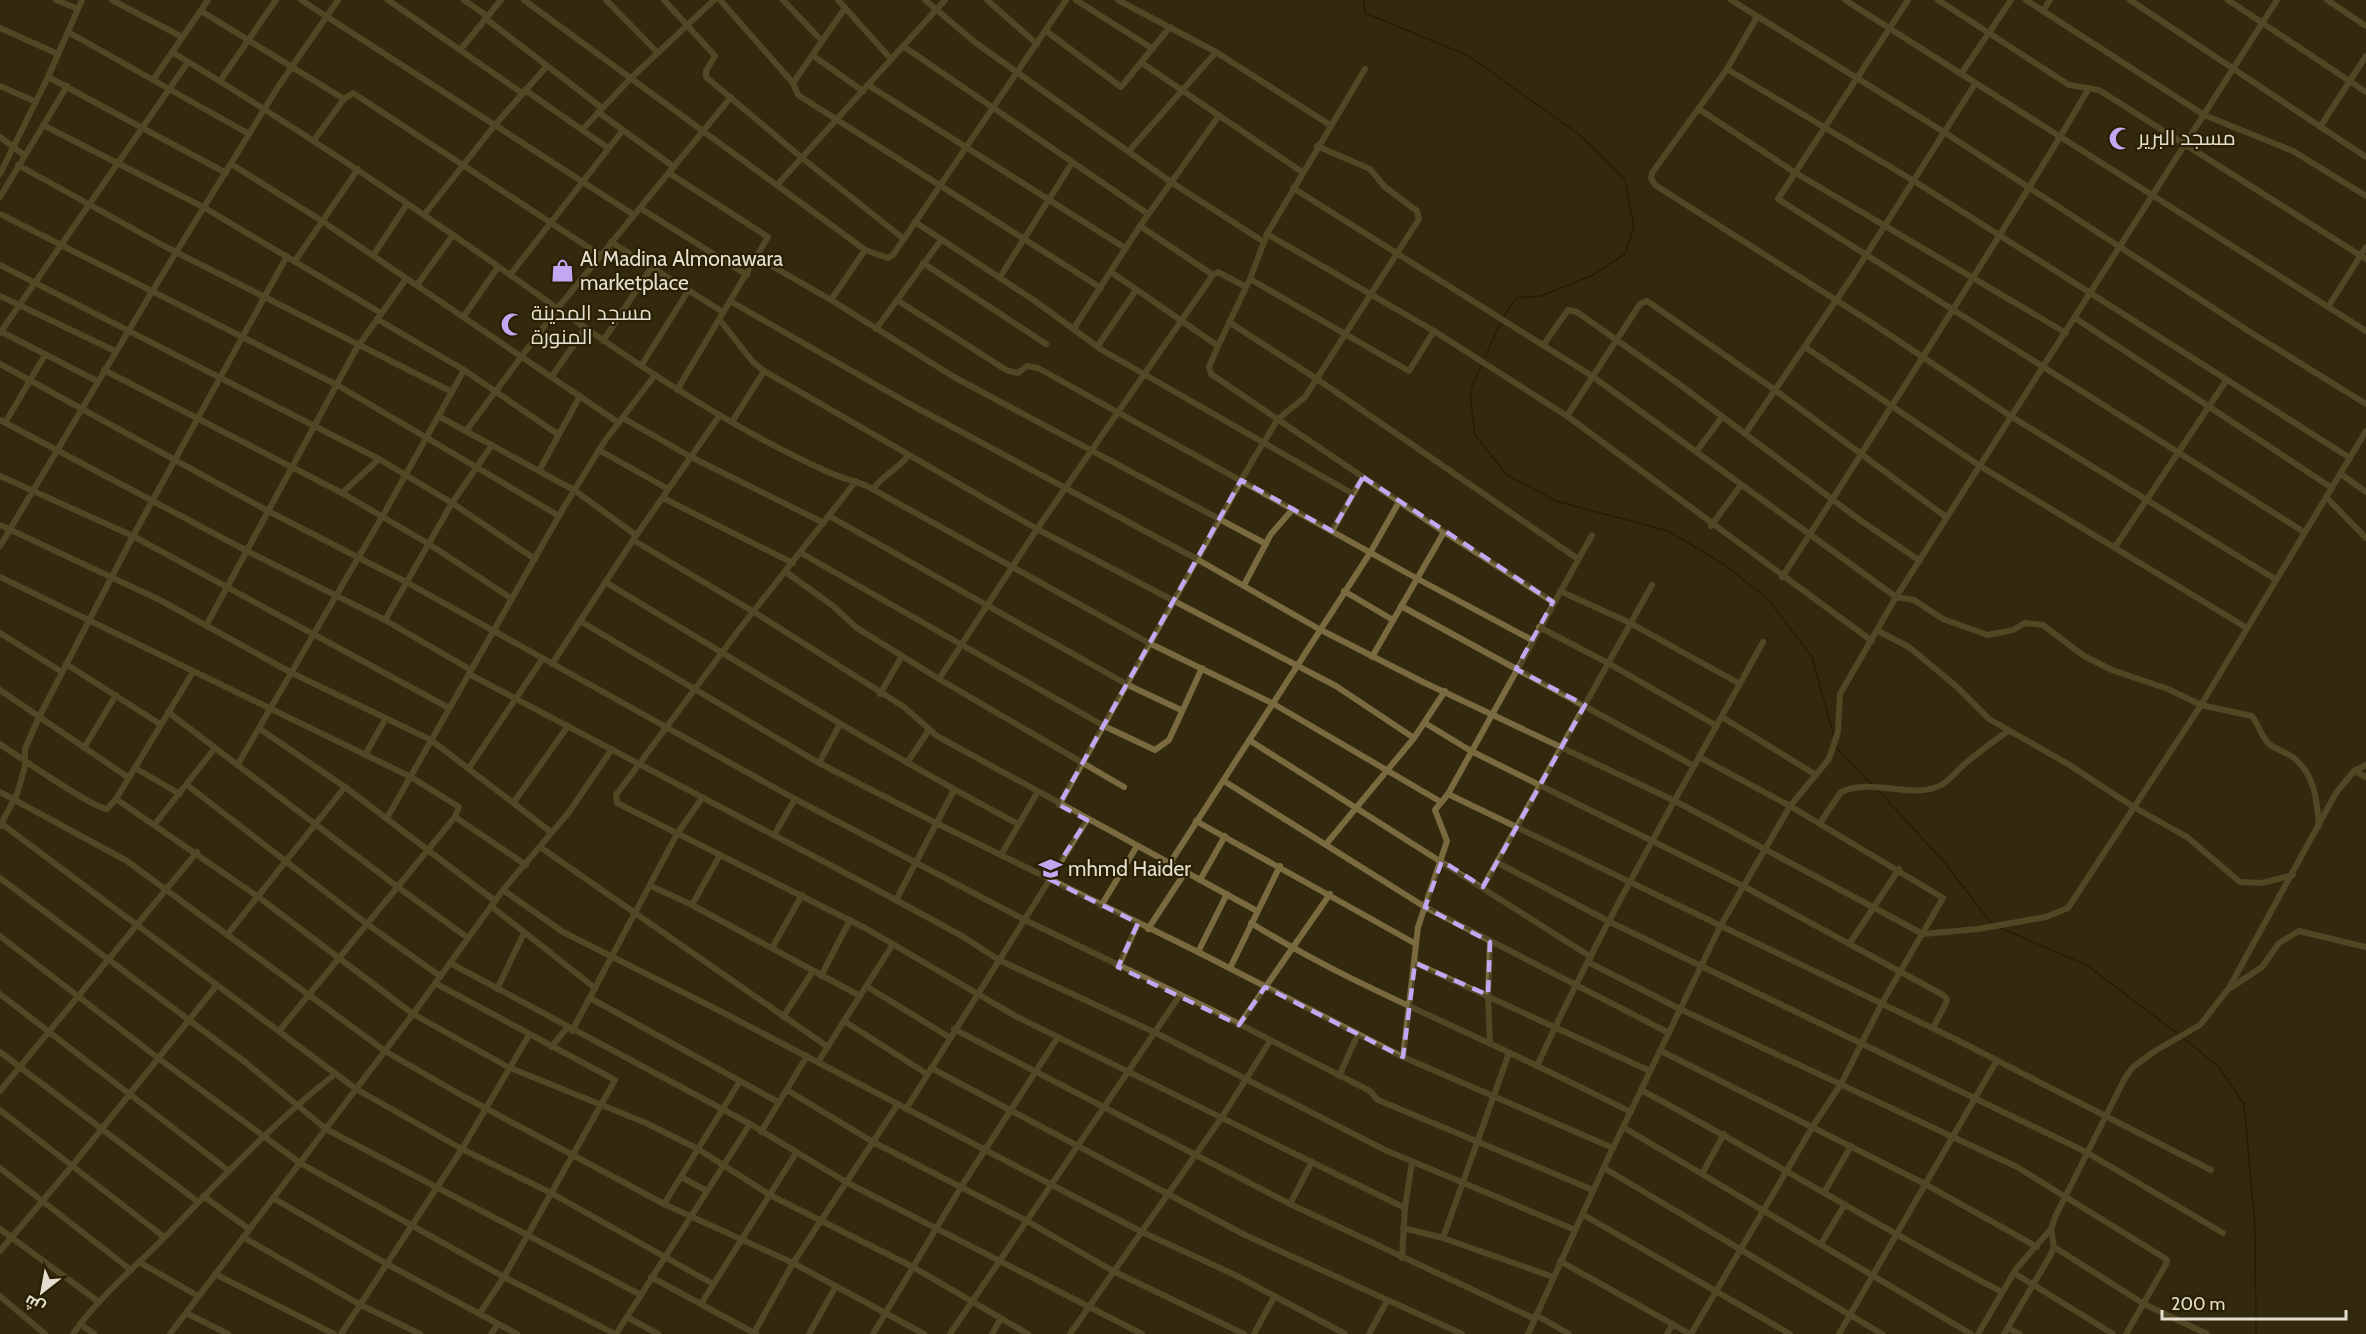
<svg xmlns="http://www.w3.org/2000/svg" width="2366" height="1334" viewBox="0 0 2366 1334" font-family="Cabin,Cairo,sans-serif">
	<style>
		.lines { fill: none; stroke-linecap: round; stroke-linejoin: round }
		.stream { stroke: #180f00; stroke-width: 1.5 }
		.minor { stroke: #796a40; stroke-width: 6 }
		.marked { fill: none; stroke: #c2a8f3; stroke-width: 4.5; stroke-dasharray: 12 8; stroke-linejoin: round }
		.labels { text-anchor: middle; stroke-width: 4.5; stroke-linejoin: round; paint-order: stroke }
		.poi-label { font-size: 21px; fill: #e4dece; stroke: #292004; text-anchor: start }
	</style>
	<rect width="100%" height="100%" fill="#33290e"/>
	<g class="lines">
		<g class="stream">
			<path d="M1364,0l1,13 104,43 111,79 45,44 9,48 -9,27 -34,22 -50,20 -25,2 -13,20"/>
			<path d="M1483,361l18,-39"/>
			<path d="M1481,366l-11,25 5,44 32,40 49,26 112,30 54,32 46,36 44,58 22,80"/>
			<path d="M1836,747l36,38"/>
			<path d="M1878,790l67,73 46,60"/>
			<path d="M2001,928l87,38 90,68"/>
			<path d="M2182,1037l36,29 26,38 11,123 1,107"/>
		</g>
		<g class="minor">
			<path d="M56,0l22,9"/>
			<path d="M112,0l70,37"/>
			<path d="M301,0l333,215"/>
			<path d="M388,0l134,93"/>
			<path d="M464,0l23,16"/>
			<path d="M524,0l314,230 27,20 23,8 5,-3 173,-255"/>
			<path d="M606,0l52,53"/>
			<path d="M664,0l51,56 -9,15v6l96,81 102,81"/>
			<path d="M720,0l73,83 5,12 303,193"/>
			<path d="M783,0l39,41"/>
			<path d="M838,0l53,59"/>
			<path d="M925,0l51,43 42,30 153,109 93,60"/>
			<path d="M987,0l50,44"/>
			<path d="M1076,0l77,49"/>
			<path d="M1118,0l98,52 114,73"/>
			<path d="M1731,0l213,132 306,200 116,72"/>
			<path d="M1845,0l521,331"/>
			<path d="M1908,0l-130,199 526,333"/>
			<path d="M1938,0l131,85 30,5 267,169"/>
			<path d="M2026,0l178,115 89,36 73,45"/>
			<path d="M2130,0l236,157"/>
			<path d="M2228,0l138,92"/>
			<path d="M2327,0l39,26"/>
			<path d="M201,11l143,88"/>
			<path d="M2043,11l7,-11"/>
			<path d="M1757,17l-30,52 -75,104 -1,5 4,7 217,138 140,94 263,162"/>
			<path d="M485,18l117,90"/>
			<path d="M0,28l58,26"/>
			<path d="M1046,31l75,56 49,-60"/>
			<path d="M68,32l181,102"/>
			<path d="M903,46l245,168"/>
			<path d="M460,50l41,-50"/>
			<path d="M172,52c96,58 189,119 281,183 122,84 240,176 375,237 13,6 26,9 39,14l282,157 123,60 169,99"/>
			<path d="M812,55l51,36"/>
			<path d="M1142,63l160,109"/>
			<path d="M1727,69l187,112 436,277"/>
			<path d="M1961,74l50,-74"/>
			<path d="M48,77l178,96"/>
			<path d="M153,80l55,-80"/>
			<path d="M220,81l56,-81"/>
			<path d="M793,83l52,-75"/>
			<path d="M868,85l257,163"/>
			<path d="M0,86l36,16"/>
			<path d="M525,90l83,58"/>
			<path d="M1699,109l95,63 272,161"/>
			<path d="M598,112l76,55"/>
			<path d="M43,125l162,83 176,105"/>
			<path d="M2320,127l46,-71"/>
			<path d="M582,130l48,-51 84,-79"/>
			<path d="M0,137l24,18"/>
			<path d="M314,140l30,-41 9,-6 247,162"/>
			<path d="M1129,151l87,-99"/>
			<path d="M231,164l91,57 297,202"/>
			<path d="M18,165l148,82 286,145"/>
			<path d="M669,173l99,64 -91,153"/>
			<path d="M0,174l48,-97 34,-77"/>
			<path d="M777,185l168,-185"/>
			<path d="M1293,188l299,188 304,221 18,3 29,19 45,16 25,-5 12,-7 18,2 41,31 28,14 56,19 33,16 51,11c7,9 9,20 17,28 8,6 17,8 25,14 21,17 23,43 25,68"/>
			<path d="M0,197l67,-111"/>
			<path d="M640,208l107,67"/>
			<path d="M0,214l337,171 222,131"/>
			<path d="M424,215l70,-89 53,-60"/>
			<path d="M915,222l120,79 67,49 251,144 -21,37"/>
			<path d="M1140,226l73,49 5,-3 28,15"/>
			<path d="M1267,234l167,97 133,85 305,225"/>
			<path d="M611,242l112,70"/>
			<path d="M373,256l34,-52"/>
			<path d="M758,258l73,42 123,77 312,167"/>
			<path d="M295,261l63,-92"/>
			<path d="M923,263l123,81"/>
			<path d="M0,265l379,194 73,44 83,56"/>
			<path d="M1111,272l107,74 -9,21 2,7 233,158 109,70"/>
			<path d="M510,275l113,-145"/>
			<path d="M1000,277l72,-114"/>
			<path d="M1250,279l159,92 25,-40"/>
			<path d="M417,285l36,-50"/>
			<path d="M0,296l115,55"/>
			<path d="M831,300l34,-50"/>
			<path d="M897,300l109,70 12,3 9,-7 11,2 378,210 116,62"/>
			<path d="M730,301l176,101 289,156 124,71 104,53 252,119 248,133 55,-5 68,-12 22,-9 133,-203 165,-274"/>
			<path d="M2328,307l38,-60"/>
			<path d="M464,316l34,-49"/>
			<path d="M2075,318l257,170"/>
			<path d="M377,319l87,51 95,65"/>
			<path d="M719,319l34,43 11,9 273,158 299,157 78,52"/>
			<path d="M1229,322l88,57 261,180"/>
			<path d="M1074,328l66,-102 78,-109"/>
			<path d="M876,329l65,-89"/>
			<path d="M0,331l97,50"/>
			<path d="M0,333l188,-271"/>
			<path d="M603,341l48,-73"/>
			<path d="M1544,344l24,-34 9,2 102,72 178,134 63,43"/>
			<path d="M1218,346l32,-67 17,-45 98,-165"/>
			<path d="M1097,347l39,-57"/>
			<path d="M1805,347l175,119 267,162"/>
			<path d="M0,364l268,147 138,71 389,217 230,121 185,89 160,82 8,9 215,90"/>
			<path d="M641,366l47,-75"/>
			<path d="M104,370l238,123 87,51 83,55"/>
			<path d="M552,376l33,-47"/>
			<path d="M1567,416l73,-112 7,-3 128,89 171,127"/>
			<path d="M440,417l134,73 62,45"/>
			<path d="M623,418l68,39 133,66"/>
			<path d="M0,420l247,131 138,69 86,50"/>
			<path d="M732,422l32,-51"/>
			<path d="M5,423l40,-68"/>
			<path d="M466,431l91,-122 174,-212"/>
			<path d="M1745,434l109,-160 121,-190"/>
			<path d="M599,450l69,39"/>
			<path d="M1696,452l26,-35"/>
			<path d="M539,471l41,-75"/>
			<path d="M2341,474l25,18"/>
			<path d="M0,476l133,60 316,172"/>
			<path d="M856,481l-118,150 -122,164 1,8 250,126 150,88 388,191"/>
			<path d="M873,489c11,-15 24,-19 35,-33"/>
			<path d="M342,493l37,-34"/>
			<path d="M1353,494l10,-17"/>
			<path d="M2326,497l40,41"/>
			<path d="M663,498l130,65"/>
			<path d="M829,516l299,169 53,25"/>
			<path d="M0,525l160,75 132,73 139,67 120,92"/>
			<path d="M1711,526l30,-41"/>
			<path d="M633,540l121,72 150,95 33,29 320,175"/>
			<path d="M0,546l153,-256 125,-203 60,-87"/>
			<path d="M2115,547l111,-166"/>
			<path d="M801,553l303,173 51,24 14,-10 33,-72"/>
			<path d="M786,572l47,34 24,22 82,51"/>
			<path d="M0,577l411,200 48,30 -4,10 -176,214"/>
			<path d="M1782,577c41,-62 80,-125 120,-187 63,-100 127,-199 187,-302"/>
			<path d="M605,582c137,82 272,167 413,242"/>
			<path d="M1244,585l27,-51 22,-25"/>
			<path d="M1344,591l49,29"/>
			<path d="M1560,591l70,32 110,61"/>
			<path d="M1401,606l293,160"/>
			<path d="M385,620l67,-117 40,-58"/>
			<path d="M580,621l239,142 119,61 260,128 205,105 210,91"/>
			<path d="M206,626l150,-277 50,-70"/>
			<path d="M1539,627l69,36 109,63"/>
			<path d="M1878,631l31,16 47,39 33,33 79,45 64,42 55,31 53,45 22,1 31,-8"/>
			<path d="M0,633l62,39"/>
			<path d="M1372,657l72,-125"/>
			<path d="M66,664l94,60"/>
			<path d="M552,664l81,-124 87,-125"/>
			<path d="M469,674l399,211 94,51 37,24 157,73 229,117 190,80"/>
			<path d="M0,690l129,88"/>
			<path d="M880,694l22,-38"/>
			<path d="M168,712l231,176 69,50"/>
			<path d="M1722,717l94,58"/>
			<path d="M1425,723l46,28 272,135 200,109 4,4 -1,4 -13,25"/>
			<path d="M260,729l85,58 150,114"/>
			<path d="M1249,740l342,217"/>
			<path d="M0,744c16,11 95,65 107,65l9,-10 77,-127"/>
			<path d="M84,748l32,-53"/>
			<path d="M365,755l21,-37"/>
			<path d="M819,763l21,-39"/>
			<path d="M907,763l22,-33"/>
			<path d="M238,764l148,-254 78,-140"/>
			<path d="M135,768l45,26"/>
			<path d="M469,768l74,-110"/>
			<path d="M2354,771l12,6"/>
			<path d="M1224,781l201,126 244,126"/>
			<path d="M187,785l180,139 73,52"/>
			<path d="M1124,787l-185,-108 98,-150 176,-254"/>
			<path d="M0,792l127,69 258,190 76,44 203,109 129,59 131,71"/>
			<path d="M1448,794l144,-259"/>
			<path d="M116,799l141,97 156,118 95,53 138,56 52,26 72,46 143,72 115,67"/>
			<path d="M514,802l54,-76"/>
			<path d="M1059,805l192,-342 27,-44 27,-22 114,-178 -2,-8 -32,-24 -15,-18 -53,-23"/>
			<path d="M455,817l71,48"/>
			<path d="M387,818l177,-311 40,-65 51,-67"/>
			<path d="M1196,821l220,123"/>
			<path d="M1820,823l21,-31c29,-14 63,5 93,-4 14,-4 22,-17 33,-26 13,-11 27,-21 41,-31"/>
			<path d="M2,824l354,265 106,60 89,44 162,91"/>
			<path d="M155,824l60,-76"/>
			<path d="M0,826l17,-32 8,-28v-17l14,-32 94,-181 154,-280"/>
			<path d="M774,835l21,-36"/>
			<path d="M1327,843l87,-105 31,-47"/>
			<path d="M540,847l288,200"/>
			<path d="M1001,855l36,-62"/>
			<path d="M1170,863l200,-310 29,-51"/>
			<path d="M1498,863l112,59 476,230 137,81"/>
			<path d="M0,878l245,184 81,67 315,166"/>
			<path d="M1200,880l25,-44"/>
			<path d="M651,886l41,19 168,91"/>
			<path d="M1483,887l169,-302"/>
			<path d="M503,890l60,42 157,79 420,220 95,44 110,59"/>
			<path d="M896,900l58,-110"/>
			<path d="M692,905l28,-50"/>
			<path d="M491,906l104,82"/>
			<path d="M1101,906l36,-60"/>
			<path d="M1251,923c77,48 159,83 240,121 47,22 93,45 140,68"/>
			<path d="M1148,929l38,-58"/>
			<path d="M227,935l118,-148"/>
			<path d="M0,936l158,122 142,105 204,114 111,57"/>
			<path d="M1850,943l49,-74"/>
			<path d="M772,948l30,-53"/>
			<path d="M1198,952l29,-58"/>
			<path d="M1588,962l92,47 337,158 146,90 4,3 -1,4 -40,70"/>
			<path d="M450,963l300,161 96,58 296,152"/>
			<path d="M1415,963l235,108"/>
			<path d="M1118,967l20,-44"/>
			<path d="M1230,968l50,-102"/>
			<path d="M821,976l29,-56"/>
			<path d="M435,983l180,97 -111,197 -24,36"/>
			<path d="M866,986l83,51"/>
			<path d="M2232,987l30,-20 17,-24 20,-12 67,16"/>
			<path d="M497,989l27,-56"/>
			<path d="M0,994l229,177"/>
			<path d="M590,998l188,104"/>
			<path d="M783,1017l30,-46"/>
			<path d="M844,1021l83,53"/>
			<path d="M1239,1025l91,-131"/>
			<path d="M954,1029l336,175 245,115"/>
			<path d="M572,1031l105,-197 25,-36"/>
			<path d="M1490,1044l-2,-49 2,-53"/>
			<path d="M551,1047l16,-19"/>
			<path d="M1661,1051l264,133 112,63"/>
			<path d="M0,1052l197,149"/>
			<path d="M1403,1057l15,-130 29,-86 -12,-31 13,-16 509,246 254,130"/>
			<path d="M818,1062l75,-118"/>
			<path d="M1537,1066c67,-146 149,-284 226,-424"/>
			<path d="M931,1068l314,167 217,99"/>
			<path d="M1339,1076l19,-42"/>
			<path d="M787,1090l86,52 154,79 86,50 131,63"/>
			<path d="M1641,1090c122,65 239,138 361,202"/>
			<path d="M0,1091l197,-239"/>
			<path d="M906,1109l181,-289"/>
			<path d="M0,1110l164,127"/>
			<path d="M1623,1127l348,207"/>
			<path d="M761,1132l46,-76"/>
			<path d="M0,1168l131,102"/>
			<path d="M1604,1168l278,166"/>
			<path d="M1702,1174l22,-40"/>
			<path d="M681,1177l26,14"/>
			<path d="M1825,1191l26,-45"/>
			<path d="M203,1196l46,33"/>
			<path d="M273,1198l112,65 132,71"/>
			<path d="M664,1204l76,-123"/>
			<path d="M1290,1204l22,-42"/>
			<path d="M1582,1214l208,120"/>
			<path d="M1403,1228l40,10 110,39"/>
			<path d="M0,1229l99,73"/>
			<path d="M243,1237l116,67 61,30"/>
			<path d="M1443,1238l66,-185"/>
			<path d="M1821,1244l24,-40"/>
			<path d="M2054,1247l90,57 63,30"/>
			<path d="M0,1251l72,-85 145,-181"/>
			<path d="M1402,1258l3,-50 7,-46"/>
			<path d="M1560,1261l130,73"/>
			<path d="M139,1262l59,34"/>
			<path d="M2014,1273l99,61"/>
			<path d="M215,1274l119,60"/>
			<path d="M651,1277l105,57"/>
			<path d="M0,1296l45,38"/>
			<path d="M701,1304l95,-151"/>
			<path d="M186,1313l42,21"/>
			<path d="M1536,1315l33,19"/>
			<path d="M627,1317l31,17"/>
			<path d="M80,1324l14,10"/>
			<path d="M2008,1328l11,6"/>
			<path d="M754,1333l39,-70 105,-159"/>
			<path d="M73,1334c25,-36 60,-65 91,-96 55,-57 109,-115 171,-164"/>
			<path d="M170,1334l243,-320 90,-124 66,-78 43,-63"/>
			<path d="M341,1334l121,-185 67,-114"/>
			<path d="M491,1334l7,-10"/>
			<path d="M616,1334l134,-210"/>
			<path d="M809,1334l27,-48"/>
			<path d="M873,1334l88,-147 97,-150"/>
			<path d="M950,1334l230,-339"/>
			<path d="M992,1334l9,-16"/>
			<path d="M1070,1334l152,-217 48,-76"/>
			<path d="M1254,1334l20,-37"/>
			<path d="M1369,1334l18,-33"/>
			<path d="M1528,1334l81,-178 112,-231 69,-119 39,-47 9,-27 2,-38 56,-97 381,-597"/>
			<path d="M1667,1334l6,-10"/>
			<path d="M1691,1334l122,-208 28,-42 41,-81 61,-105 -153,-92 -91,-49"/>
			<path d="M1839,1334l158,-274"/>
			<path d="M1978,1334l38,-65 35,-40"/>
			<path d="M2004,1334l46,-78 4,-9 -3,-18 5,-14 69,-137 8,-11 22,-16 45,-26 29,-37 107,-195 18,-22 12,-6"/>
		</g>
	</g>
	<path d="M0 0H2366V1334H0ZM1363,477l190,125 -37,67 69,36 -102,182 -41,-26 -17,46 65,35 -2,53 -73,-32 -12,94 -138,-70 -26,38 -121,-58 20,-44 -89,-44 38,-59 -28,-15 182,-325 91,51z" fill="#33290e" fill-opacity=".55" fill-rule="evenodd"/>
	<path class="marked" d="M1363,477l190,125 -37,67 69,36 -102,182 -41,-26 -17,46 65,35 -2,53 -73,-32 -12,94 -138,-70 -26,38 -121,-58 20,-44 -89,-44 38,-59 -28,-15 182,-325 91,51z"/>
	<defs>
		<symbol id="mosque-bare" viewBox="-9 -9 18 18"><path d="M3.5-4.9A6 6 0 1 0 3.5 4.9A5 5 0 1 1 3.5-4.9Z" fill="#c2a8f3" stroke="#292004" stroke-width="2.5" paint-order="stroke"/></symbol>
		<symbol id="shop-bare" viewBox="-9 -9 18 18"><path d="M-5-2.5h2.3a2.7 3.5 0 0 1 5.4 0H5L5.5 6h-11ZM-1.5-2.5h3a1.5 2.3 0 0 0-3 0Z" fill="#c2a8f3" stroke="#292004" stroke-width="2.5" paint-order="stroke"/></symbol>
		<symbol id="school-bare" viewBox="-9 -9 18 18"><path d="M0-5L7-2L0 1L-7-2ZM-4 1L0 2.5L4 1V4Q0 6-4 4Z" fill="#c2a8f3" stroke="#292004" stroke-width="2.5" paint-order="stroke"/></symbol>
	</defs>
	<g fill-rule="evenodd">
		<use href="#mosque-bare" x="2104" y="122" width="33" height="33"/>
		<use href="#shop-bare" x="546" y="254" width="33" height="33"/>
		<use href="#mosque-bare" x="496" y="308" width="33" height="33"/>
		<use href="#school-bare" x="1034" y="852" width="33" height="33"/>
	</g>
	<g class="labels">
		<g class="poi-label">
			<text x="2138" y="145">مسجد البرير</text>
			<text x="580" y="266">Al Madina Almonawara<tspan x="580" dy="24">marketplace</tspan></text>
			<text x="531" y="320">مسجد المدينة<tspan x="531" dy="24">المنورة</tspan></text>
			<text x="1068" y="876">mhmd Haider</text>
		</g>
	</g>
	<g transform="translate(42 1292) rotate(211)" stroke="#292004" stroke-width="4.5" paint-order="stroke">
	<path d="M0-4.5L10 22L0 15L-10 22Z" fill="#e4dece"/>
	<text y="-9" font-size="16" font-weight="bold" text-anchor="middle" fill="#e4dece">ش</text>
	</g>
	<path d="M2162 1310v9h184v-9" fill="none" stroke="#e4dece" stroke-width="3"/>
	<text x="2171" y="1310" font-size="18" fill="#e4dece" stroke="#292004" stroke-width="4.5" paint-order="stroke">200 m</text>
</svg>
